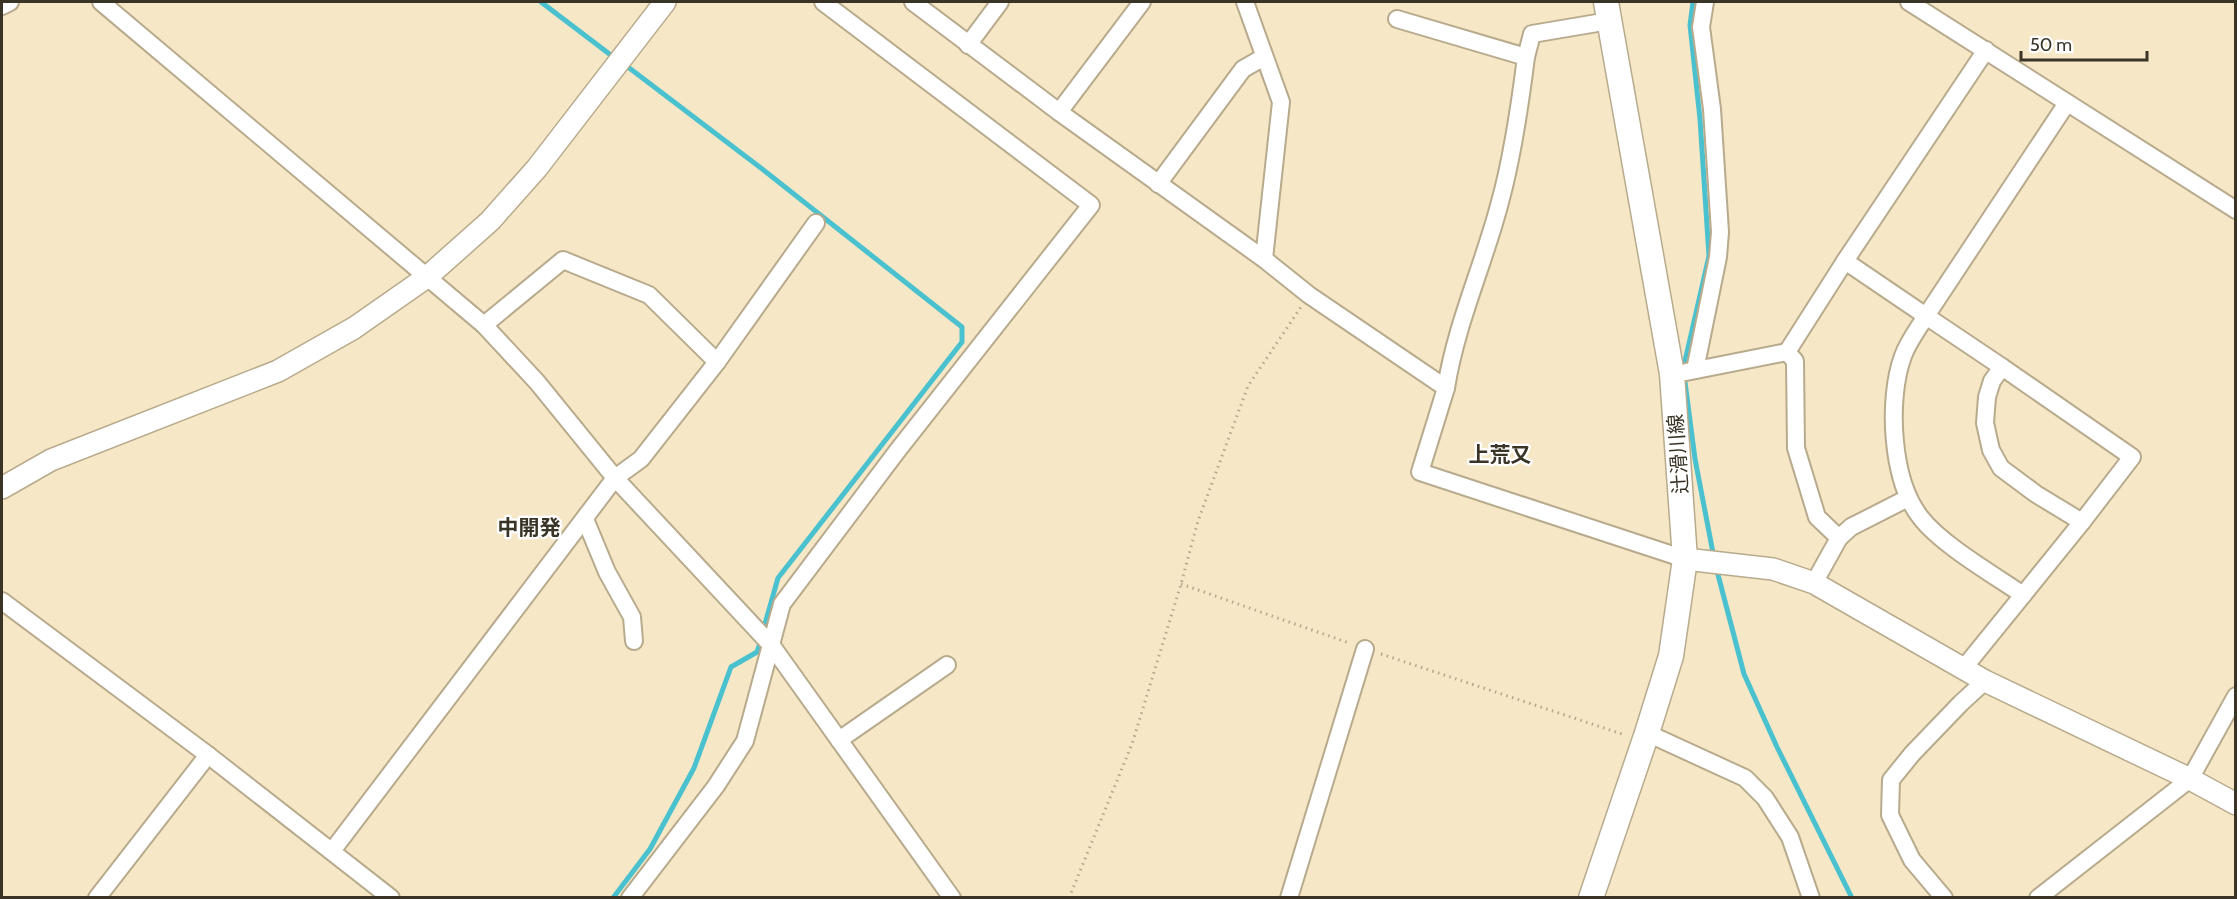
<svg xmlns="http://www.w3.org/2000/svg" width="2237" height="899" viewBox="0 0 2237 899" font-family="Cabin,'Noto Sans JP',sans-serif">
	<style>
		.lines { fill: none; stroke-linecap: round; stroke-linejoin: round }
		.stream { stroke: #49c1ce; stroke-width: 5 }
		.minor-casing { stroke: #b8aa8c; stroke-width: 20 }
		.tertiary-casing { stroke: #b8aa8c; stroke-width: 24 }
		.secondary-casing { stroke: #b8aa8c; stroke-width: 27 }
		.path { stroke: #b3a78e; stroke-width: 3; stroke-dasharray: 1.5 4.5; stroke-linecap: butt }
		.minor { stroke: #fff; stroke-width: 16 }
		.tertiary { stroke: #fff; stroke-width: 21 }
		.secondary { stroke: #fff; stroke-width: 24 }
		.labels { text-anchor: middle; stroke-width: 4.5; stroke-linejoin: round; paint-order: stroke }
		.street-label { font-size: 20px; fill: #3a3427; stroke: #fff }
		.neighbourhood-label { font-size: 21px; font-weight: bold; fill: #3a3427; stroke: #fff }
	</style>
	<rect width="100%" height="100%" fill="#f6e7c7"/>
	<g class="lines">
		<g class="stream">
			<path d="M541,2l75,57"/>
			<path d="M1693,2l-3,23 10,94 9,137 -24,105v21l10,77 19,99"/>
			<path d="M624,64l142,108 196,155v15l-184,236 -15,53"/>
			<path d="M1716,567l28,107 33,73 75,151"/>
			<path d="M613,898l37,-49 44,-81 37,-101 26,-15 4,-12"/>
		</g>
		<defs>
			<g id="minor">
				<path d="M101,2l383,323 53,57 78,96 157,168 180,252"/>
				<path d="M913,2l146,110 205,147 45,36 137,93 -26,84 265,87"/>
				<path d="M1245,2l36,100 -17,157"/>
				<path d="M1909,2l327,208"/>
				<path d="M2,6l8,-4"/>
				<path d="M1397,19l129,38c-6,48 -13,98 -26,145 -16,62 -44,122 -54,186"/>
				<path d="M968,45l32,-43"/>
				<path d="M1526,57l6,-23 77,-13"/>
				<path d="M1059,112l83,-110"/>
				<path d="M1158,184l85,-115 21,-12"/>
				<path d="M1845,261l141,-211"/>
				<path d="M1787,352l58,-91 81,55c-8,13 -18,26 -23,40 -16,43 -12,125 18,162 21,27 73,57 102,77l59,-73 -46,-28 -35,-26 -10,-18 -6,-27 2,-26 5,-16 10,-14 -76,-51 141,-213"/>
				<path d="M717,362l99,-139"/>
				<path d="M2002,367l130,90 -50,65"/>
				<path d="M1695,370l23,-113 2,-25 -8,-123 -11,-82 4,-25"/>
				<path d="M1686,372l101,-20 8,9 1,87 21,69 22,21 -25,45"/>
				<path d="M585,519l22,53 25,45 2,24"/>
				<path d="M1839,538l12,-11 57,-29"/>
				<path d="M2,601l206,154 183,143"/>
				<path d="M1963,669l60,-74"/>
				<path d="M1647,733l98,45 20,20 25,39 21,61"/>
				<path d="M839,740l108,-75"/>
				<path d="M332,851l283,-373 26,-19 76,-97 -68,-67 -86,-35 -79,65"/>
				<path d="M97,898l111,-143"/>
				<path d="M630,898l86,-112 29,-45 37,-137 116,-154 193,-245 -268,-203"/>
				<path d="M1289,898l76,-249"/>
				<path d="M1944,898l-32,-38 -22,-45 1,-35 21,-26 49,-51 24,-22"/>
				<path d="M2038,898l152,-119 46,-83"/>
			</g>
			<g id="tertiary">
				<path d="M2,488l49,-28 227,-89 76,-43 73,-51 63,-56 47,-53 128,-166"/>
				<path d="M1685,559l88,10 41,14 171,98 205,98 46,25"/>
			</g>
			<path id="secondary" d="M1591,898l56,-165 24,-77 14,-97 -13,-185 -66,-372"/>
		</defs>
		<use href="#minor" class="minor-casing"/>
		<use href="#tertiary" class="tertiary-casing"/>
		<use href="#secondary" class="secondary-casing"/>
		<g class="path">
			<path d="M1181,584l168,59"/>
			<path d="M1381,654l244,81"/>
			<path d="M1069,898l63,-154 49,-160 17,-63 50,-135 53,-79"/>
		</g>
		<use href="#minor" class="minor"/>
		<use href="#tertiary" class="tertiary"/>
		<use href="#secondary" class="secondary"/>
	</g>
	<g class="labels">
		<g class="street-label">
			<text transform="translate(1678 454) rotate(-94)" y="7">辻滑川線</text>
		</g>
		<g class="neighbourhood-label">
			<text x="1500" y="462">上荒又</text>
			<text x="529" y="535">中開発</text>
		</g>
	</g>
	<rect width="2237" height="899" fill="none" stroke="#3a3427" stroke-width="6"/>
	<path d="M2021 51v9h126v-9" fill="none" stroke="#3a3427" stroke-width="3"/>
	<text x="2030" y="51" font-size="18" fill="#3a3427" stroke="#ffffff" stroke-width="4.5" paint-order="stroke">50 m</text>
</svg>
